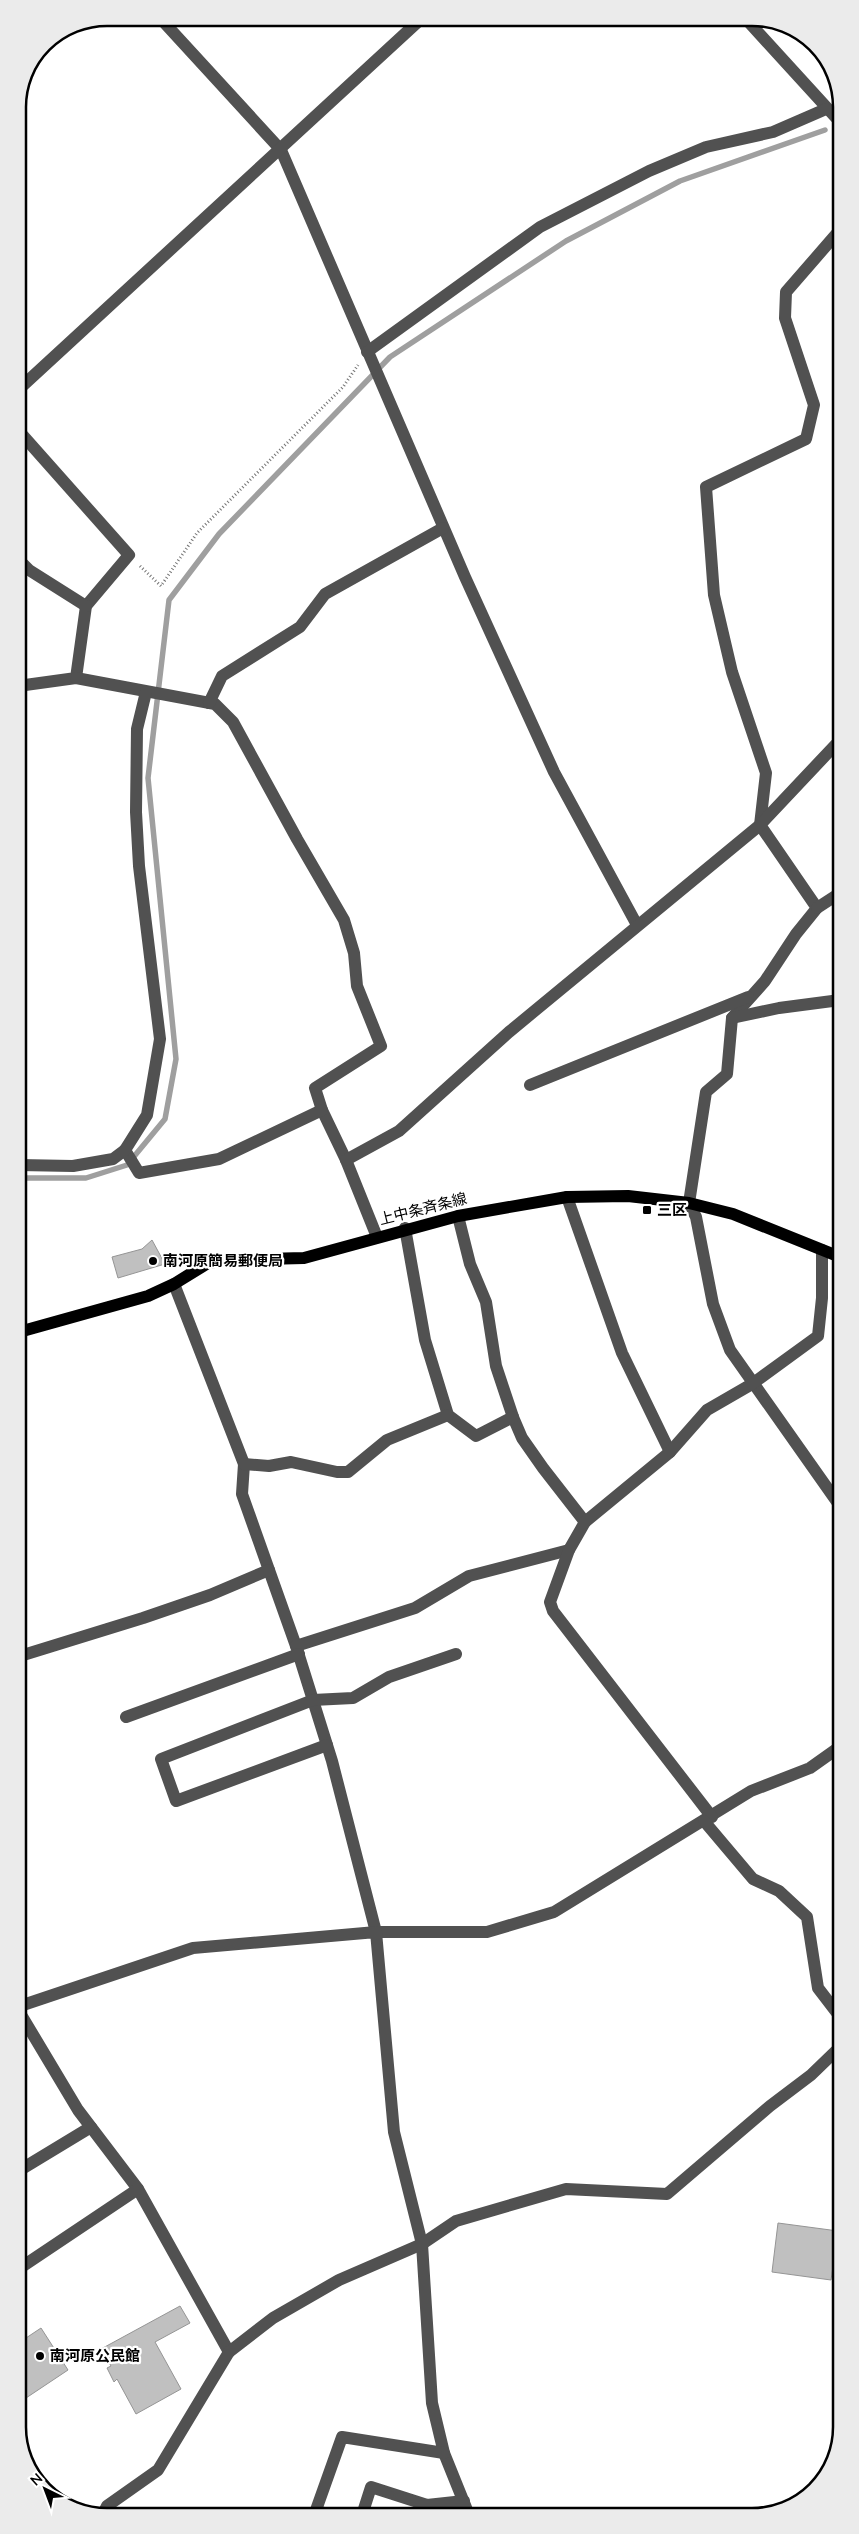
<svg xmlns="http://www.w3.org/2000/svg" width="859" height="2534" viewBox="0 0 859 2534" font-family="'Nunito Sans','Noto Sans JP',sans-serif">
	<style>
		.lines { fill: none; stroke-linecap: round; stroke-linejoin: round }
		.stream { stroke: #9f9f9f; stroke-width: 5.5 }
		.building { fill: #c0c0c0; stroke: #959595 }
		.path { stroke: #737373; stroke-width: 3; stroke-dasharray: 1 2.5; stroke-linecap: butt }
		.minor { stroke: #515151; stroke-width: 12 }
		.major { stroke: #000; stroke-width: 12 }
		.poi-dot { fill: #000; stroke: #fff; stroke-width: 2 }
		.labels { text-anchor: middle; stroke-width: 4.5; stroke-linejoin: round; paint-order: stroke }
		.street-label { font-size: 15px; fill: #000; stroke: #fff }
		.poi-label { font-size: 15px; font-weight: bold; fill: #000; stroke: #fff; text-anchor: start }
		.rim { fill: none; stroke: #000; stroke-width: 2.5 }
	</style>
	<rect width="100%" height="100%" fill="#fff"/>
	<g class="lines">
		<path class="stream" d="M19,1178h67l41,-13 38,-46 11,-60 -28,-281 21,-178 50,-66 171,-177 176,-116 114,-60 145,-51"/>
	</g>
	<g class="building">
		<path d="M152,1240l13,24 -47,14 -6,-21 30,-8z"/>
		<path d="M778,2223l60,8 -7,49 -59,-8z"/>
		<path d="M180,2306l10,17 -35,19 26,47 -45,25 -19,-35 -3,3 -7,-14 4,-2 -10,-17z"/>
		<path d="M41,2328l27,42 -48,32v-60z"/>
	</g>
	<g class="lines">
		<path class="path" d="M140,566l21,20 36,-53 146,-146 15,-22"/>
		<g class="minor">
			<path d="M160,18l121,132 184,427 89,195 83,153"/>
			<path d="M745,18l94,103"/>
			<path d="M839,231l-53,61 -1,26 29,87 -8,34 -100,48 8,108 18,77 34,101 -6,52 57,83 -21,26 -31,47 -33,37 -5,56 -21,18 -17,111 7,14 17,87 17,46 110,156"/>
			<path d="M367,352l173,-125 109,-56 57,-24 67,-15 53,-23"/>
			<path d="M18,390l404,-372"/>
			<path d="M18,430l111,125 -43,51 -10,72 -58,8"/>
			<path d="M18,559l11,11 57,36"/>
			<path d="M76,678l139,26 18,18 64,117 47,81 10,33 3,33 24,60 -66,42 7,22 24,50 31,77"/>
			<path d="M209,703l13,-27 78,-49 25,-33 118,-66"/>
			<path d="M817,908l23,-15"/>
			<path d="M732,1018l47,-10 61,-8"/>
			<path d="M530,1085l218,-88"/>
			<path d="M125,1150l14,23 80,-14 103,-49"/>
			<path d="M346,1160l53,-29 110,-99 251,-207 79,-84"/>
			<path d="M19,1165l54,1 40,-7 12,-9 22,-35 13,-76 -21,-173 -3,-54 1,-83 9,-37"/>
			<path d="M567,1197l55,156 48,99"/>
			<path d="M458,1216l12,48 16,38 10,64 17,51 9,21 21,30 42,54"/>
			<path d="M405,1228l20,112 23,75 28,21 37,-19"/>
			<path d="M174,1284l70,180 -2,30 54,152 36,115 44,171h111l67,-20 197,-121 59,-23 31,-22"/>
			<path d="M244,1464l25,2 22,-4 46,10h11l39,-32 61,-25"/>
			<path d="M296,1646l119,-38 54,-32 100,-26"/>
			<path d="M20,1656l123,-38 67,-23 59,-25"/>
			<path d="M126,1717l173,-63"/>
			<path d="M327,1745l-151,56 -15,-42 152,-59 40,-2 36,-21 67,-23"/>
			<path d="M712,1817l-159,-206 -3,-9 19,-52 16,-28 85,-70 37,-42 45,-26 66,-48 4,-38v-48"/>
			<path d="M704,1821l49,58 26,12 28,26 11,71 23,30"/>
			<path d="M20,2006l173,-58 183,-16 18,200 28,112 10,159 12,50 25,62"/>
			<path d="M20,2013l58,97 60,79 91,163"/>
			<path d="M20,2170l71,-43"/>
			<path d="M20,2268l118,-79"/>
			<path d="M329,2515l-13,-5 26,-73 102,16"/>
			<path d="M362,2515l9,-28 56,18 37,-4"/>
			<path d="M102,2516l5,-10 51,-36 71,-118 44,-34 66,-38 83,-36 34,-23 110,-32 101,5 103,-88 41,-31 30,-29"/>
		</g>
		<path class="major" d="M19,1332l129,-36 26,-12 34,-21 19,-3 77,-2 154,-42 109,-19 61,-1 61,7 44,11 107,43"/>
	</g>
	<g class="poi-dot">
		<rect x="642" y="1205" width="10" height="10" rx="2.5"/>
		<circle cx="153" cy="1261" r="5"/>
		<circle cx="40" cy="2356" r="5"/>
	</g>
	<g class="labels">
		<g class="street-label">
			<text transform="translate(423 1209) rotate(-14)" y="5">上中条斉条線</text>
		</g>
		<g class="poi-label">
			<text x="657" y="1215">三区</text>
			<text x="163" y="1266">南河原簡易郵便局</text>
			<text x="50" y="2361">南河原公民館</text>
		</g>
	</g>
	<path d="M0 0H859V2534H0ZM107 26H752A81 81 0 0 1 833 107V2427A81 81 0 0 1 752 2508H107A81 81 0 0 1 26 2427V107A81 81 0 0 1 107 26Z" fill="#ebebeb" fill-rule="evenodd"/>
	<path class="rim" d="M107 26H752A81 81 0 0 1 833 107V2427A81 81 0 0 1 752 2508H107A81 81 0 0 1 26 2427V107A81 81 0 0 1 107 26Z"/>
	<g transform="translate(45 2489) rotate(318)" stroke="#ffffff" stroke-width="4" paint-order="stroke">
	<path d="M0-4L9 19L0 12L-9 19Z" fill="#000000"/>
	<text y="-8" font-size="14" font-weight="bold" text-anchor="middle" fill="#000000">N</text>
	</g>
</svg>
